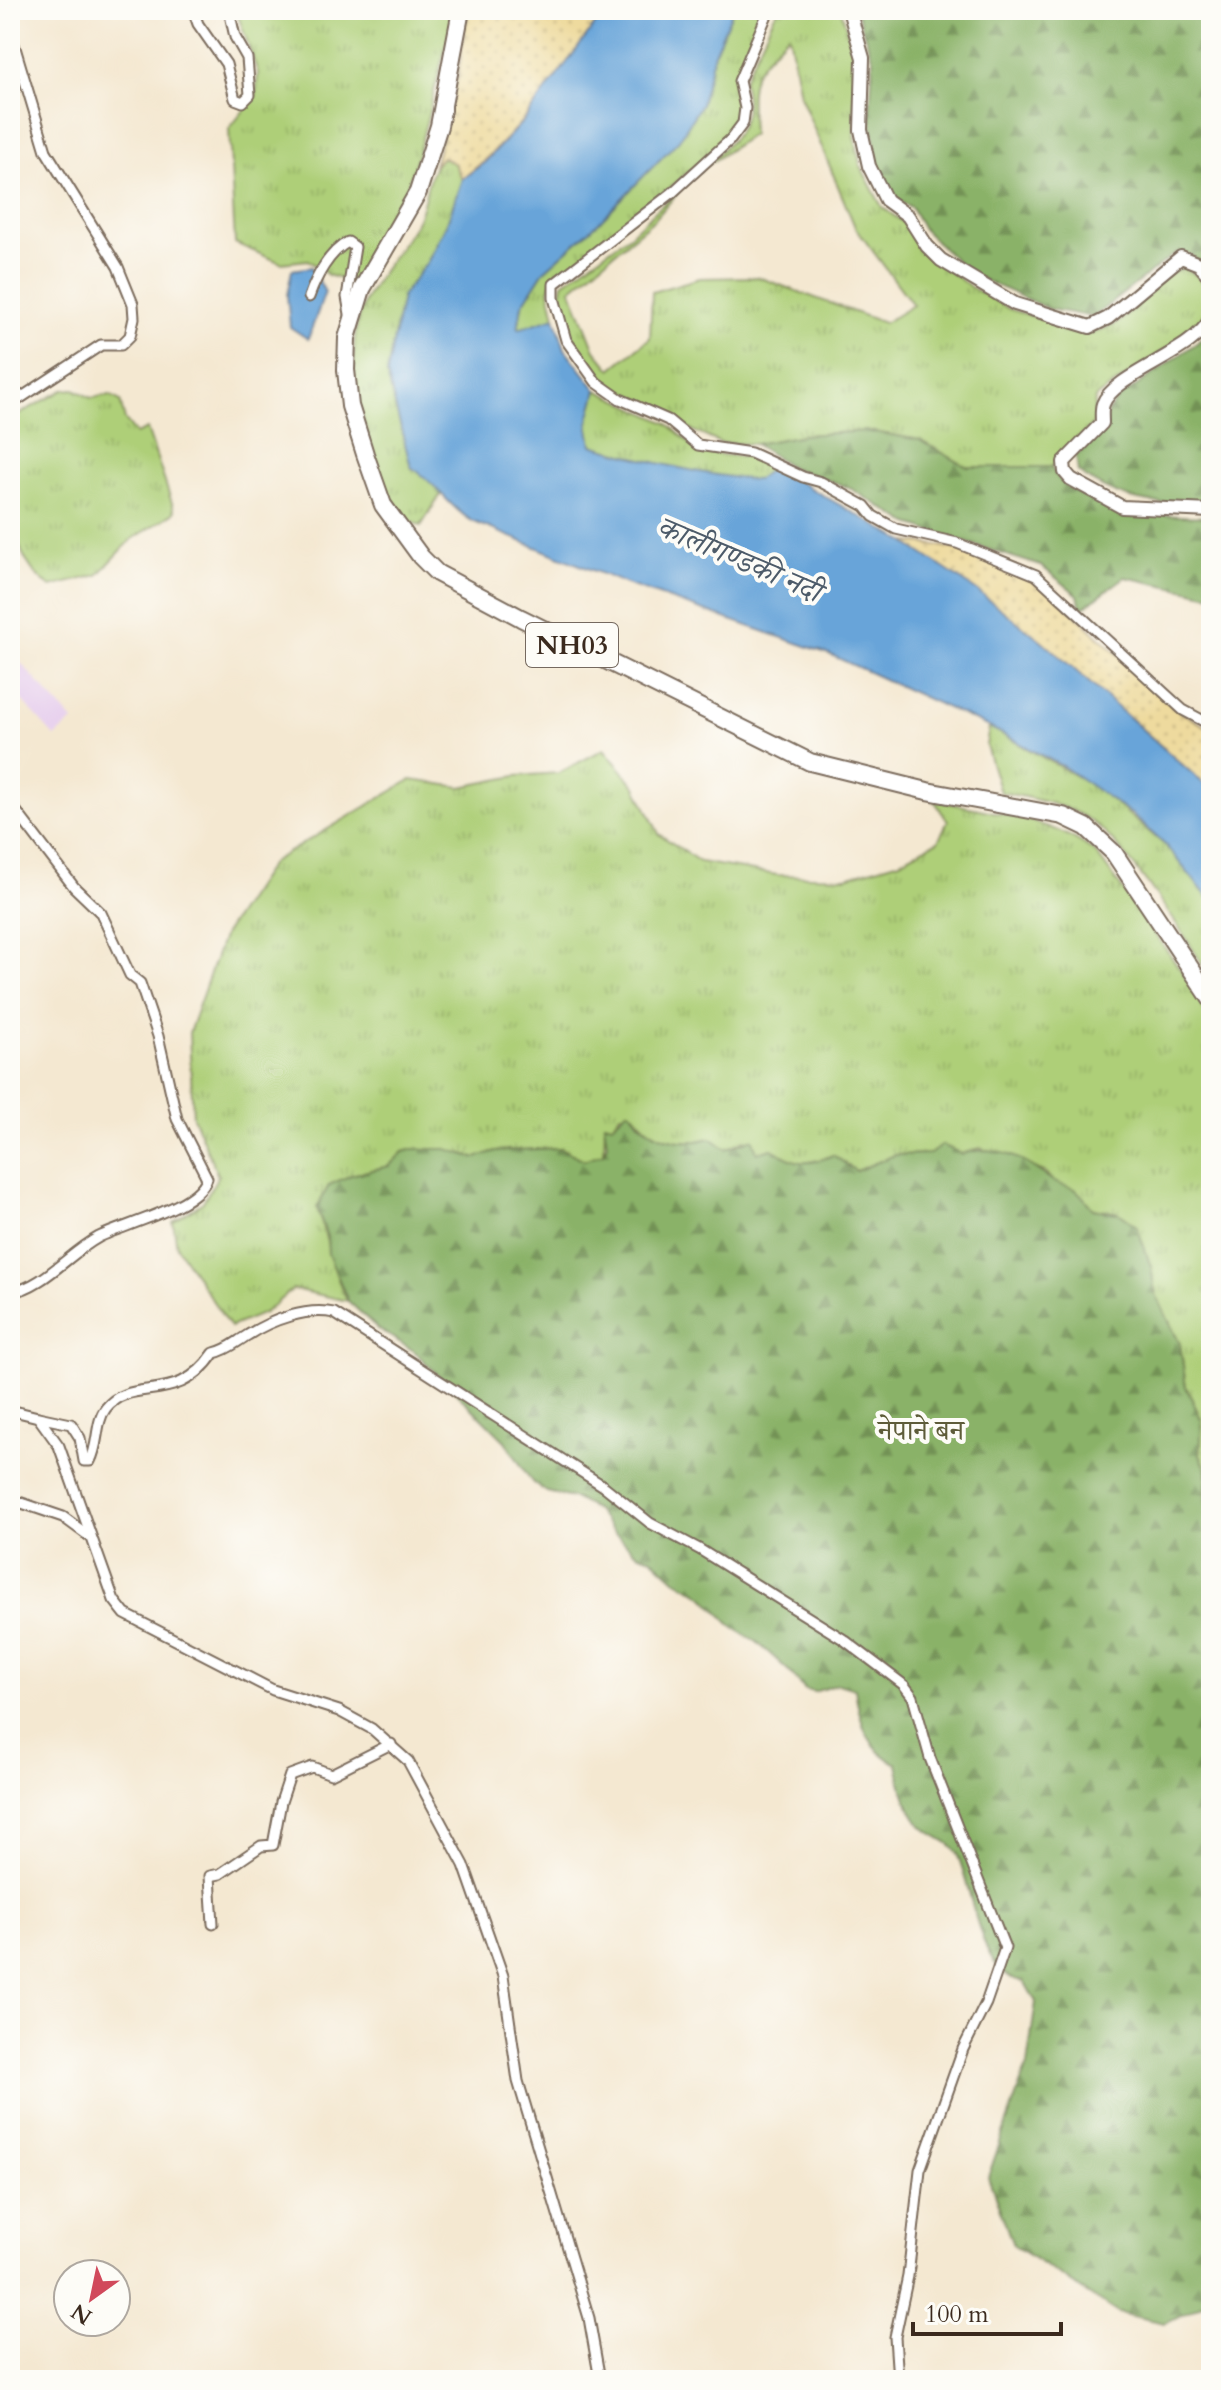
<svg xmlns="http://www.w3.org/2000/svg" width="1221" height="2390" viewBox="0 0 1221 2390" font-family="Cardo,'Noto Serif Devanagari',serif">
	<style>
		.built { fill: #e8d2ee }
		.grass { fill: url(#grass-tufts); stroke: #747c4b; stroke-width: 2; fill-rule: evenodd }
		.forest { fill: url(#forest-firs); stroke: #626e43; stroke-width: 2 }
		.sand { fill: url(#sand-dots); stroke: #94825e; stroke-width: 2 }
		.water { fill: #68a4d9; stroke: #52677c; stroke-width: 2 }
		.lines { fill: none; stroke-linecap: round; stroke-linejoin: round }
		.street-casing { stroke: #7c6c5d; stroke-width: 13 }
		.secondary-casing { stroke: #7c6c5d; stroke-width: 16 }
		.highway-casing { stroke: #7c6c5d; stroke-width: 20 }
		.street { stroke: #fff; stroke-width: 9 }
		.secondary { stroke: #fff; stroke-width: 12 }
		.highway { stroke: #fff; stroke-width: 16 }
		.labels { text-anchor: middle; stroke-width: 8; stroke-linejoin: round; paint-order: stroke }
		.shield { fill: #fdfcf7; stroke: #75695f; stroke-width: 2 }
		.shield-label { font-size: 26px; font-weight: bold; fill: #3b2a1e }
		.park-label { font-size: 28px; fill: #5e5c39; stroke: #fdfcf7 }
		.water-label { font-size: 30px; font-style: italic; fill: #4d5b69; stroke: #fdfcf7 }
	</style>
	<defs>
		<pattern id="grass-tufts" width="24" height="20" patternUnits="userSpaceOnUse" patternTransform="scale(2)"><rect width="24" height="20" fill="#aecf78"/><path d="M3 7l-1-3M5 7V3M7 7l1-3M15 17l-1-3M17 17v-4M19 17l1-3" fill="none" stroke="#97b267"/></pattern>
		<pattern id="forest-firs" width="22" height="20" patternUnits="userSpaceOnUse" patternTransform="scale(2)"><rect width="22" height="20" fill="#8ab268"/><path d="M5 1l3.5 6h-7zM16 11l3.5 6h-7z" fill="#729155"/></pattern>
		<pattern id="sand-dots" width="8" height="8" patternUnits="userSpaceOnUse" patternTransform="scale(2)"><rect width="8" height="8" fill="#eeda9e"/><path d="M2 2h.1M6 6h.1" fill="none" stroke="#cdbb88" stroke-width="1.8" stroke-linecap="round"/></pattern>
	</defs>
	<rect width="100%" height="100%" fill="#fdfcf7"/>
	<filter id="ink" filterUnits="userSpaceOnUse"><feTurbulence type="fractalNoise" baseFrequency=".0125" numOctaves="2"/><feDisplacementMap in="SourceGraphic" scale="16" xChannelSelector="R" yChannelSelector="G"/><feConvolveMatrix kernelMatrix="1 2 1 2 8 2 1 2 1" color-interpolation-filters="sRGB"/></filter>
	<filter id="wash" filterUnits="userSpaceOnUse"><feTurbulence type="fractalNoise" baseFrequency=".006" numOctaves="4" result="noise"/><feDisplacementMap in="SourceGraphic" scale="32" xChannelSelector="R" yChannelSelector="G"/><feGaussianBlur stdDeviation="1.8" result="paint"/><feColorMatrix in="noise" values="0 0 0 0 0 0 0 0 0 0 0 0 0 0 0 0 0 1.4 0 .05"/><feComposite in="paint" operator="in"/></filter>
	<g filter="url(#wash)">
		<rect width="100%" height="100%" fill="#f4e8d1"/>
		<path class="built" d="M10,651l63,70 -18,16 -45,-50z"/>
		<g class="grass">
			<path d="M236,10h219l-37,144 -18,52 -46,77 -26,-8 -20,-15 -27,3 -46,-20 -6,-114 27,-34 2,-22z"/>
			<path d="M733,10h32l-29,65 5,40 -12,20 -69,62 -107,83 -4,10 6,27 -37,13 4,-25 21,-33 56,-50 80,-82 22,-36 13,-51z"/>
			<path d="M777,10h64l15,50 -2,70 6,35 22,42 23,17 21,30 43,32 40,23 82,25 27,-11 49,-48 18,-8 16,12 9,26 -14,23 -101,70 -2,26 -42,43h-84l-47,-27 -52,-9 -65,4 -48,9 -35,-1 -31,-14 -18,-16 -64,-30 -36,-48 -11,-35 3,-17 68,-49 101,-94c15,-19 17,-35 11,-59zM789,34l11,61 55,132 58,78 -29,18 -126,-46 -58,1 -48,14 -2,46 -39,31 -16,-19 -24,-61 84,-70 37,-43 60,-42c-3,-59 -5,-57 37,-100z"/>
			<path d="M442,157l13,7 7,15 -15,44 -19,38 -26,35 -15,78 24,93 20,12 10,15 -20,32 -26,-12c-22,-60 -60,-150 -30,-213 13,-27 35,-51 50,-77 13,-21 9,-49 27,-67z"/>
			<path d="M74,389l17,9 19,-3 10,6 5,19 11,14 11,-5 28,83 -44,28 -33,35 -47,12c-51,-33 -41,-113 -41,-168l53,-29z"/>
			<path d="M597,390l70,33 26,23 27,9 34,2 19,10 -17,14c-56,-6 -111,-20 -164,-36l-4,-22z"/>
			<path d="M989,727l108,61 69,58 45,55v79c-22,-40 -86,-137 -123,-161 -26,-16 -59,-21 -88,-27l-14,-46z"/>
			<path d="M604,749l32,38 23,47 41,28 77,13 69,2 54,-16 38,-20 10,-20 -14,-21c54,12 118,18 162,53l97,134 18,39v496l-6,-24 2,-28 -7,-15 2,-34 -16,-34 -6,-43 -25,-51 -4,-26 -32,-54 -26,-4 -17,-19 -22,-7 -9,-11 -65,-24 -18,6 -67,1 -39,16 -23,-16c-27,12 -37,9 -61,-6l-16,5 -11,-14 -19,9 -15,-11c-27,8 -60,2 -76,-24h-15l-8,11 -7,-2 -1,30 -20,7 -24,-12 -64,3 -20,7 -30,-9h-32l-11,3 -14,14 -38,9 -34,33c11,31 14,63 31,93l-55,-12 -29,24 -34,14 -53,-80 -4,-25 30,-20 15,-26 -25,-59 -4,-84 35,-99 48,-72 139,-82 50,7 55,-11 43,-3z"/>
		</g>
		<g class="forest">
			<path d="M856,10h355v263l-20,-18 -14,-3 -84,65 -44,-8 -79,-35 -47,-45 -12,-22 -15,-7 -18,-35 -8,-54 3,-51z"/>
			<path d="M1211,327v178c-53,-1 -88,0 -133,-33l-2,-16 28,-25 4,-20 10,-12 80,-57z"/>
			<path d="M868,431l52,9 47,27h84c25,49 113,48 160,50v78l-86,-18 -44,32 -3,-14 -37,-29 -132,-42 -61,-37 -55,-19 -38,-24 48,-9z"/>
			<path d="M628,1110c8,4 7,9 13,14 20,18 47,21 70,14l15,11 27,-10 4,14 15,-4c24,15 34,18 61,6l23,16 39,-16 35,-1 12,-9 20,9c36,-12 64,7 91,27 7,5 17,5 23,9 7,5 12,14 17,19l26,4 18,13 14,41 4,26 25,51 6,43 16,34 -2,34 7,15 -2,28 6,24v778l-46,23 -47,-10 -105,-68 -25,-68 39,-112 9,-63 -12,-21c-48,-4 -50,-95 -68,-129 -7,-12 -19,-14 -29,-22 -20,-16 -25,-42 -30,-66 -31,-17 -37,-42 -42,-75l-17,-5 -24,8 -9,-2 -16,-19 -32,-29 -23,-14 -31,-32 -28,-17 -23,-21 -15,-5 -25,-22 -16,-21 -20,-11 -29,-7 -15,-10 -27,-41 -91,-90 -36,-22 -30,-28 -20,-47 -1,-17 -10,-29 12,-23 22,-10 38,-9 14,-14 11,-3h33l28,9 21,-7 64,-3 24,12 20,-7 3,-9 -3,-21 8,2z"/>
		</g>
		<g class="sand">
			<path d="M468,10h138c-44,59 -85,123 -144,169l-7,-15 -13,-7 -8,9 23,-85z"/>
			<path d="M905,542c53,3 104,18 147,51l128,119 31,17v61l-170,-150z"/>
		</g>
		<g class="water">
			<path d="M606,10h127l-19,43 -13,51 -22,36 -80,82 -56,50 -21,33 -4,24 37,-12 10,32 32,41 -9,33 4,22c53,16 109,30 164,35l17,-13 132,75 71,48 65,50 170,150v111l-45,-55 -33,-31 -69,-48 -75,-40 -160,-73 -200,-69 -157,-64c-25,-15 -36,-39 -61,-54l-24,-93 15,-78 26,-35 19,-38 15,-44 23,-17 39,-42z"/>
			<path d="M311,267l14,25 -17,47 -18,-12 -3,-32 5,-25z"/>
		</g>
	</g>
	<g filter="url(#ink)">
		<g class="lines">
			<defs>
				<g id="street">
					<path d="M193,10l5,14 28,40 9,35 8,3 7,-7 -3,-37 -12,-21 -6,-27"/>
					<path d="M769,10l-30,71 6,27 -2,15 -12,16 -59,54 -118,91v14l12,42 30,42 24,17 48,21 30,25 53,8 52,24 18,5 44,24 8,10 23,13 61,14 79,32 147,135 28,15"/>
					<path d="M10,31l36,120 72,116 15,37 1,14 -4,18 -9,9h-20l-91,60"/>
					<path d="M309,297c7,-20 20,-45 39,-55l7,5 -8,50 3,17"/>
					<path d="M10,803l64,84 27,26 29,62 10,8 18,53 19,83 30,59c-9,29 -82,46 -108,59 -31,17 -54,49 -89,56"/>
					<path d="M10,1410l28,7 21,29 55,154 11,14 148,76 66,21 33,18 36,32 56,104 39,111 15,105 71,237 11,62"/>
					<path d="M38,1417l33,7 9,14 4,23h6c9,-16 5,-39 16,-53 26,-33 71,0 108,-55 14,-3 22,-11 34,-18 23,-15 59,-28 86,-22l271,174 45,36 49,26 144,90 61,46 9,12 17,61 75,190 -19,55 -23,46 -43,121 -12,106 -13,61 3,43"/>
					<path d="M10,1499l53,18 26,19"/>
					<path d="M213,1924l-3,-48 10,-2 41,-28 12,-1 8,-43 9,-27 22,-8 19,7 60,-30"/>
				</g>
				<g id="secondary">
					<path d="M849,10l14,48 -2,72 8,36 17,34 22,16 19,30 14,14 74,44 75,23 18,-9 73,-61 18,7 12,14"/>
					<path d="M1211,318c-17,35 -97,56 -108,86 -2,5 -1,13 -1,19l-38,39 1,10 6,7 51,28 89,4"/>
				</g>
				<path id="highway" d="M461,10l-22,116 -21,66 -56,97 -15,49 -1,32 4,36 15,48 18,51 38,52 16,16 84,45 289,144 117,29 136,25 23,11 28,26 97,146"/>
			</defs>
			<use href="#street" class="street-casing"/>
			<use href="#secondary" class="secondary-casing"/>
			<use href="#highway" class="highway-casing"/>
			<use href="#street" class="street"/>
			<use href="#secondary" class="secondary"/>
			<use href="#highway" class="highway"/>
		</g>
	</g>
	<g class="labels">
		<rect class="shield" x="526" y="623" width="92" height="44" rx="6"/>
		<g class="shield-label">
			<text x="572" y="654">NH03</text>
		</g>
		<g class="park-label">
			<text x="921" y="1440">नेपाने बन</text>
		</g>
		<g class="water-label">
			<text transform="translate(739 559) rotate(23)" y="10">कालीगण्डकी नदी</text>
		</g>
	</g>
	<rect width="1221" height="2390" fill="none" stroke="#fdfcf7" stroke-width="40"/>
	<g transform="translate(92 2298) rotate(213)"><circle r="38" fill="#fdfcf7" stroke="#afa8a0" stroke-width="2"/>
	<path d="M0-6L14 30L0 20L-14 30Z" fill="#d1495b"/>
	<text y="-12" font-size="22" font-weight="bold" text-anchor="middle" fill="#3b2a1e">N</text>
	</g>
	<path d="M913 2322v12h148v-12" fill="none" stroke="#3b2a1e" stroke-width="4"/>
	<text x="925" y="2322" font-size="24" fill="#3b2a1e" stroke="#fdfcf7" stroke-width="6" paint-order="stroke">100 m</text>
</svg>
